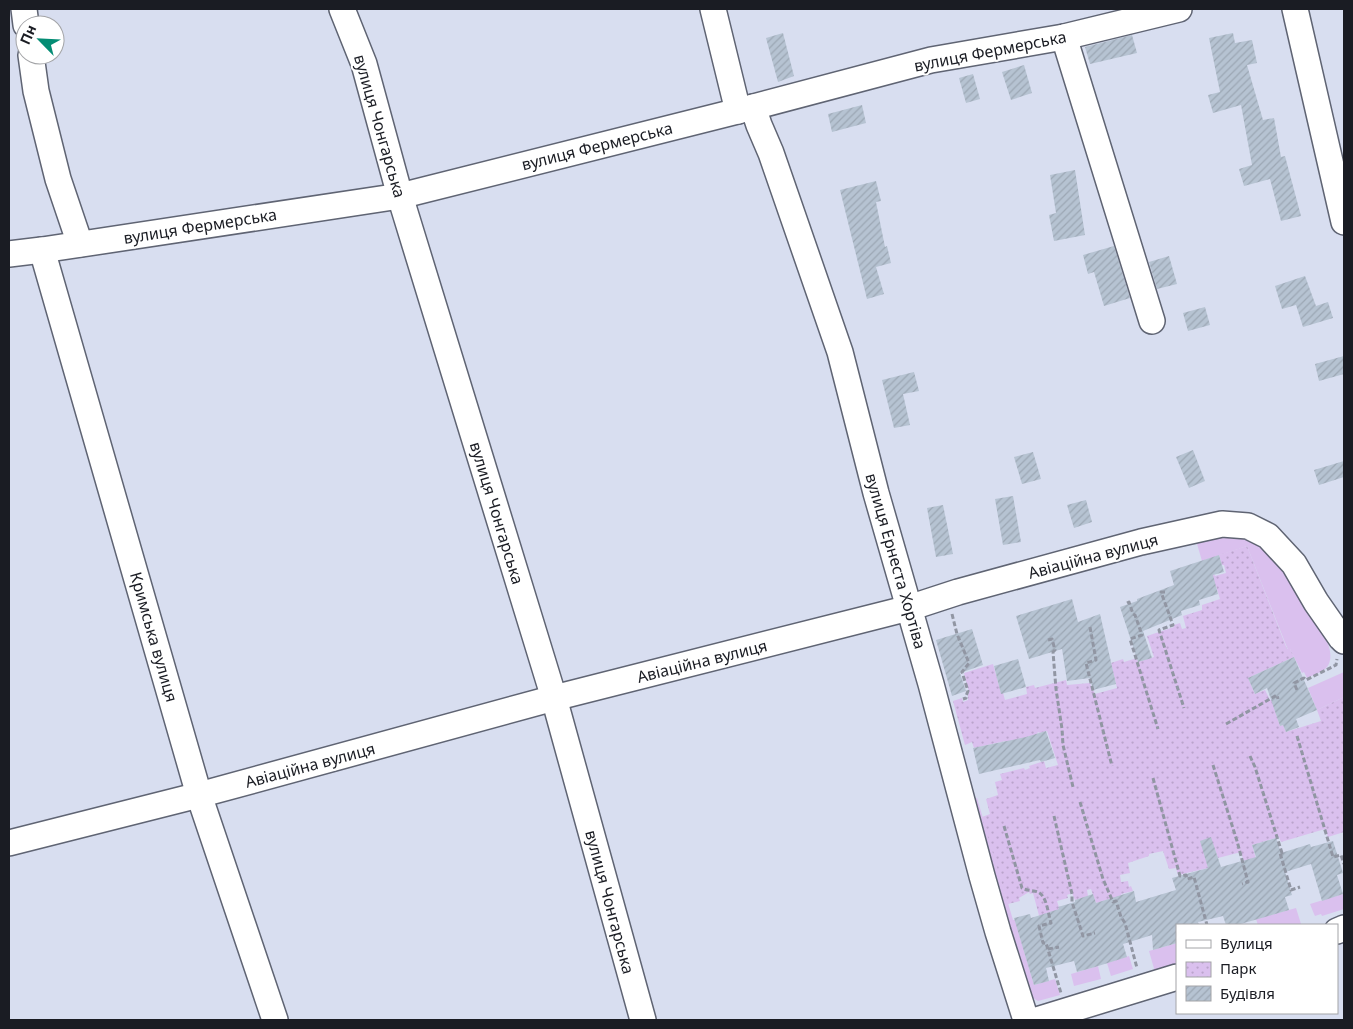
<svg xmlns="http://www.w3.org/2000/svg" width="1353" height="1029" viewBox="0 0 1353 1029" font-family="'Noto Sans',sans-serif">
	<style>
		.grass { fill: #dac0ee }
		.park { fill: url(#park-dots) }
		.building { fill: url(#building-hatch) }
		.lines { fill: none; stroke-linecap: round; stroke-linejoin: round }
		.minor-casing { stroke: #5f6473; stroke-width: 28 }
		.path { stroke: #9196a3; stroke-width: 3; stroke-dasharray: 5 2.5; stroke-linecap: butt }
		.minor { stroke: #fff; stroke-width: 25 }
		.labels { text-anchor: middle; stroke-width: 4; stroke-linejoin: round; paint-order: stroke }
		.street-label { font-size: 16px; fill: #1a1c23; stroke: #fff }
	</style>
	<defs>
		<pattern id="park-dots" width="8" height="8" patternUnits="userSpaceOnUse" patternTransform="scale(1.25)"><rect width="8" height="8" fill="#dac0ee"/><path d="M2 2h.1M6 6h.1" fill="none" stroke="#baa4cc" stroke-width="1.8" stroke-linecap="round"/></pattern>
		<pattern id="building-hatch" width="6" height="6" patternUnits="userSpaceOnUse" patternTransform="scale(1.25)"><rect width="6" height="6" fill="#b6c3d2"/><path d="M-1 1l2-2M0 6l6-6M5 7l2-2" fill="none" stroke="#9ca7b4"/></pattern>
	</defs>
	<rect width="100%" height="100%" fill="#d8def0"/>
	<g class="grass">
		<path d="M1217,532l48,10 59,93c5,9 11,25 1,34 -4,4 -13,6 -18,9l-3,-6 -2,1 -12,-24 -2,1 -41,-104 -45,15 -7,-24z"/>
		<path d="M1344,672v25l-27,13 -9,-22z"/>
		<path d="M977,798l36,122h2l19,65 21,-6 5,16 -22,6 -5,-3 -4,-4 -59,-193z"/>
		<path d="M1343,894l1,15 -22,7 -1,-2 -6,2 -1,-2 -4,-10z"/>
		<path d="M1296,908l5,16 -43,1 -2,-6z"/>
		<path d="M1177,943v22l-22,7 -6,-21z"/>
		<path d="M1129,956l4,13 -22,7 -4,-13z"/>
		<path d="M1098,966l3,13 -27,7 -3,-12z"/>
	</g>
	<path class="park" d="M1247,546l40,103h3l4,8 -46,21 7,16 10,-4 5,10 3,-1 2,12 5,15 3,-1 3,7 35,-11 -4,-11 27,-13v135l-16,5 -3,-8 -44,13 -2,-5 -27,8 7,24 -12,3 -6,-20 -23,6 -3,-9 -11,3 4,16 -30,7 -2,-7 -7,1 -6,-18 -14,3v2l-21,7 2,10 -10,2 1,7 7,-1 1,6 2,-1 2,5 -12,3 1,2 -26,7 -5,-14 -4,1 1,6 -13,4 -3,-7 -5,2 1,3 -11,3 4,13 -20,9 -8,-30 -3,1 -1,-2 -10,6 1,3 -12,3 -26,-87 8,-3 -4,-15 12,-4 -3,-13 7,-2 -2,-6 24,-6 1,2 5,-2 -1,-2 15,-5 2,7 12,-3 -11,-34 -7,2 -2,-1 -2,3 -30,7 -1,-1 -31,7 -2,-6 -7,3 -12,-44 9,-3 1,4 5,-2v-5l1,-3 -5,-19 29,-9 8,29h2l2,7 22,-6 -1,-7 8,-2 1,3 31,-8 1,5 23,-2 2,7h1l2,4 22,-6 -6,-25 12,-4 1,3 13,-4 1,4 16,-5 -7,-21 27,-9v-2l6,-2 2,6 4,-1 -3,-12 19,-6v-5l18,-6 -4,-13 -10,-11 8,-2 1,3 11,-3 -2,-8h-2l-3,-10z"/>
	<g class="building">
		<path d="M783,33l11,43 -16,6 -12,-44z"/>
		<path d="M1233,33l2,10 17,-3 5,23 -10,2 16,55 11,-2 7,39 4,-1 16,60 -20,5 -11,-42 -26,7 -5,-17 13,-4 -11,-60 -28,8 -5,-18 12,-3 -11,-54z"/>
		<path d="M1132,35l5,18 -47,11 -5,-17z"/>
		<path d="M1024,65l8,28 -21,7 -9,-28z"/>
		<path d="M973,74l7,25 -14,4 -7,-25z"/>
		<path d="M862,105l4,18 -34,9 -4,-18z"/>
		<path d="M1075,170l10,65 -31,6 -5,-26 7,-2 -6,-38z"/>
		<path d="M876,181l5,20 -5,1 9,45 2,-1 4,17 -15,4 8,27 -17,5 -27,-109z"/>
		<path d="M1114,246l16,52 -26,8 -10,-34 -6,2 -5,-19z"/>
		<path d="M1169,256l8,28 -20,5 -8,-27z"/>
		<path d="M1305,276l11,30 12,-4 5,16 -30,9 -7,-22 -14,4 -7,-23z"/>
		<path d="M1205,307l5,18 -22,6 -5,-18z"/>
		<path d="M1344,356v18l-25,7 -4,-17z"/>
		<path d="M914,372l5,19 -16,3 7,31 -16,3 -12,-48z"/>
		<path d="M1193,450l12,31 -16,7 -13,-31z"/>
		<path d="M1033,452l8,27 -19,5 -8,-27z"/>
		<path d="M1344,461v16l-25,8 -5,-15z"/>
		<path d="M1013,496l8,46 -18,3 -8,-46z"/>
		<path d="M1086,500l6,22 -18,6 -7,-23z"/>
		<path d="M943,505l10,49 -17,3 -9,-49z"/>
		<path d="M1219,555l5,17 -11,3 5,19 -19,6 1,5 -19,6 1,4 -39,16 9,27 -14,4 -18,-55 17,-6v-2l37,-14 -4,-14z"/>
		<path d="M1072,599l6,23 22,-8 16,70 -23,6 -3,-12 -23,3 -5,-32 -33,10 -13,-43z"/>
		<path d="M972,629l11,36 -23,8 6,18 -14,5 -16,-56z"/>
		<path d="M1294,657l23,53 -21,9 3,8 -13,5 -3,-7 -3,1 -13,-38 -12,6 -7,-16z"/>
		<path d="M1018,659l8,28 -25,7 -7,-28z"/>
		<path d="M1046,731l9,27 -14,4 -1,-2 -61,14 -6,-26 53,-11z"/>
		<path d="M1211,837l10,30 35,-10 -4,-12 24,-7 5,15 29,-9 1,3 22,-6 10,32 -6,2 6,19 -21,7 -11,-37 -26,8 7,23 -7,2 4,13 -52,15h-11l-3,-9 -25,6 1,3h-22v18l-24,7 -1,-15 -29,9 4,13 -32,10 -18,5 -3,-11 -28,7 3,13 -15,4 -20,-67 16,-4 1,4 28,-9 -1,-2 17,-5v-2l18,-6 3,9 38,-12 2,11 40,-12 -4,-12 36,-10 -8,-27z"/>
	</g>
	<g class="lines">
		<defs>
			<g id="minor">
				<path d="M24,9l2,16"/>
				<path d="M342,9l22,55 36,132 154,502 89,322"/>
				<path d="M713,9l25,102"/>
				<path d="M1295,9l49,213"/>
				<path d="M1064,37l88,284"/>
				<path d="M31,55l5,36 22,88 22,65"/>
				<path d="M753,107l6,18 12,28 69,199 36,141 55,191 51,192 16,56 28,88"/>
				<path d="M42,250l157,545 76,225"/>
				<path d="M9,254l33,-4 358,-54 338,-85 193,-51 133,-23 115,-28"/>
				<path d="M9,843l190,-48 355,-97 355,-90 49,-16 183,-50 81,-18 26,2 20,10 26,28 22,38 25,36 3,3"/>
				<path d="M1337,931l7,-3"/>
				<path d="M1037,1020l140,-43"/>
			</g>
		</defs>
		<use href="#minor" class="minor-casing"/>
		<g class="path">
			<path d="M1165,592h-4l12,33 -14,5 25,78"/>
			<path d="M1127,603l2,-1 4,12 2,1 7,20 -12,4 28,90"/>
			<path d="M952,614l5,20 12,29 -7,9 6,19 -2,5v2l-3,1"/>
			<path d="M1090,627l6,33 -10,3 26,103"/>
			<path d="M1048,640l4,-1 3,11 -2,2 3,37 6,40 1,16 10,42"/>
			<path d="M1297,690l-3,-7 10,-5 2,2 30,-15 1,-6"/>
			<path d="M1226,724l51,-29 1,4"/>
			<path d="M1297,736l36,121 8,-2 3,9"/>
			<path d="M1250,756l5,11 27,86h-2l11,37 9,-3"/>
			<path d="M1213,765l24,76 11,41 -6,2"/>
			<path d="M1153,778l27,98 6,-1 1,4 7,-2 13,48"/>
			<path d="M1080,802l23,77 10,23 3,-1 5,16 4,6 12,45"/>
			<path d="M1054,816l18,78v8l11,34 12,-3"/>
			<path d="M1004,826l18,62c5,3 11,2 16,4 9,4 10,22 13,31l-12,3 4,17h3l15,50"/>
			<path d="M1048,949l11,-2"/>
		</g>
		<use href="#minor" class="minor"/>
	</g>
	<g class="labels">
		<g class="street-label">
			<text transform="translate(990 51) rotate(-11)" y="6">вулиця Фермерська</text>
			<text transform="translate(380 126) rotate(74)" y="6">вулиця Чонгарська</text>
			<text transform="translate(597 146) rotate(-14)" y="6">вулиця Фермерська</text>
			<text transform="translate(200 226) rotate(-9)" y="6">вулиця Фермерська</text>
			<text transform="translate(497 513) rotate(73)" y="6">вулиця Чонгарська</text>
			<text transform="translate(1093 556) rotate(-15)" y="6">Авіаційна вулиця</text>
			<text transform="translate(896 561) rotate(74)" y="6">вулиця Ернеста Хортіва</text>
			<text transform="translate(154 637) rotate(74)" y="6">Кримська вулиця</text>
			<text transform="translate(702 661) rotate(-14)" y="6">Авіаційна вулиця</text>
			<text transform="translate(310 765) rotate(-15)" y="6">Авіаційна вулиця</text>
			<text transform="translate(610 902) rotate(75)" y="6">вулиця Чонгарська</text>
		</g>
	</g>
	<rect width="1353" height="1029" fill="none" stroke="#1a1c23" stroke-width="20"/>
	<rect x="1176" y="924" width="162" height="90" fill="#ffffff" stroke="#a3a4a7"/>
	<rect x="1186" y="940" width="25" height="8" fill="#ffffff" stroke="#a3a4a7"/>
	<text x="1220" y="949" font-size="15" fill="#1a1c23">Вулиця</text>
	<rect x="1186" y="962" width="25" height="15" fill="url(#park-dots)" stroke="#a3a4a7"/>
	<text x="1220" y="974" font-size="15" fill="#1a1c23">Парк</text>
	<rect x="1186" y="986" width="25" height="15" fill="url(#building-hatch)" stroke="#a3a4a7"/>
	<text x="1220" y="999" font-size="15" fill="#1a1c23">Будівля</text>
	<g transform="translate(40 40) rotate(294)"><circle r="24" fill="#ffffff" stroke="#a3a4a7"/>
	<path d="M0-4L9 19L0 12L-9 19Z" fill="#048c74"/>
	<text y="-8" font-size="14" font-weight="bold" text-anchor="middle" fill="#1a1c23">Пн</text>
	</g>
</svg>
